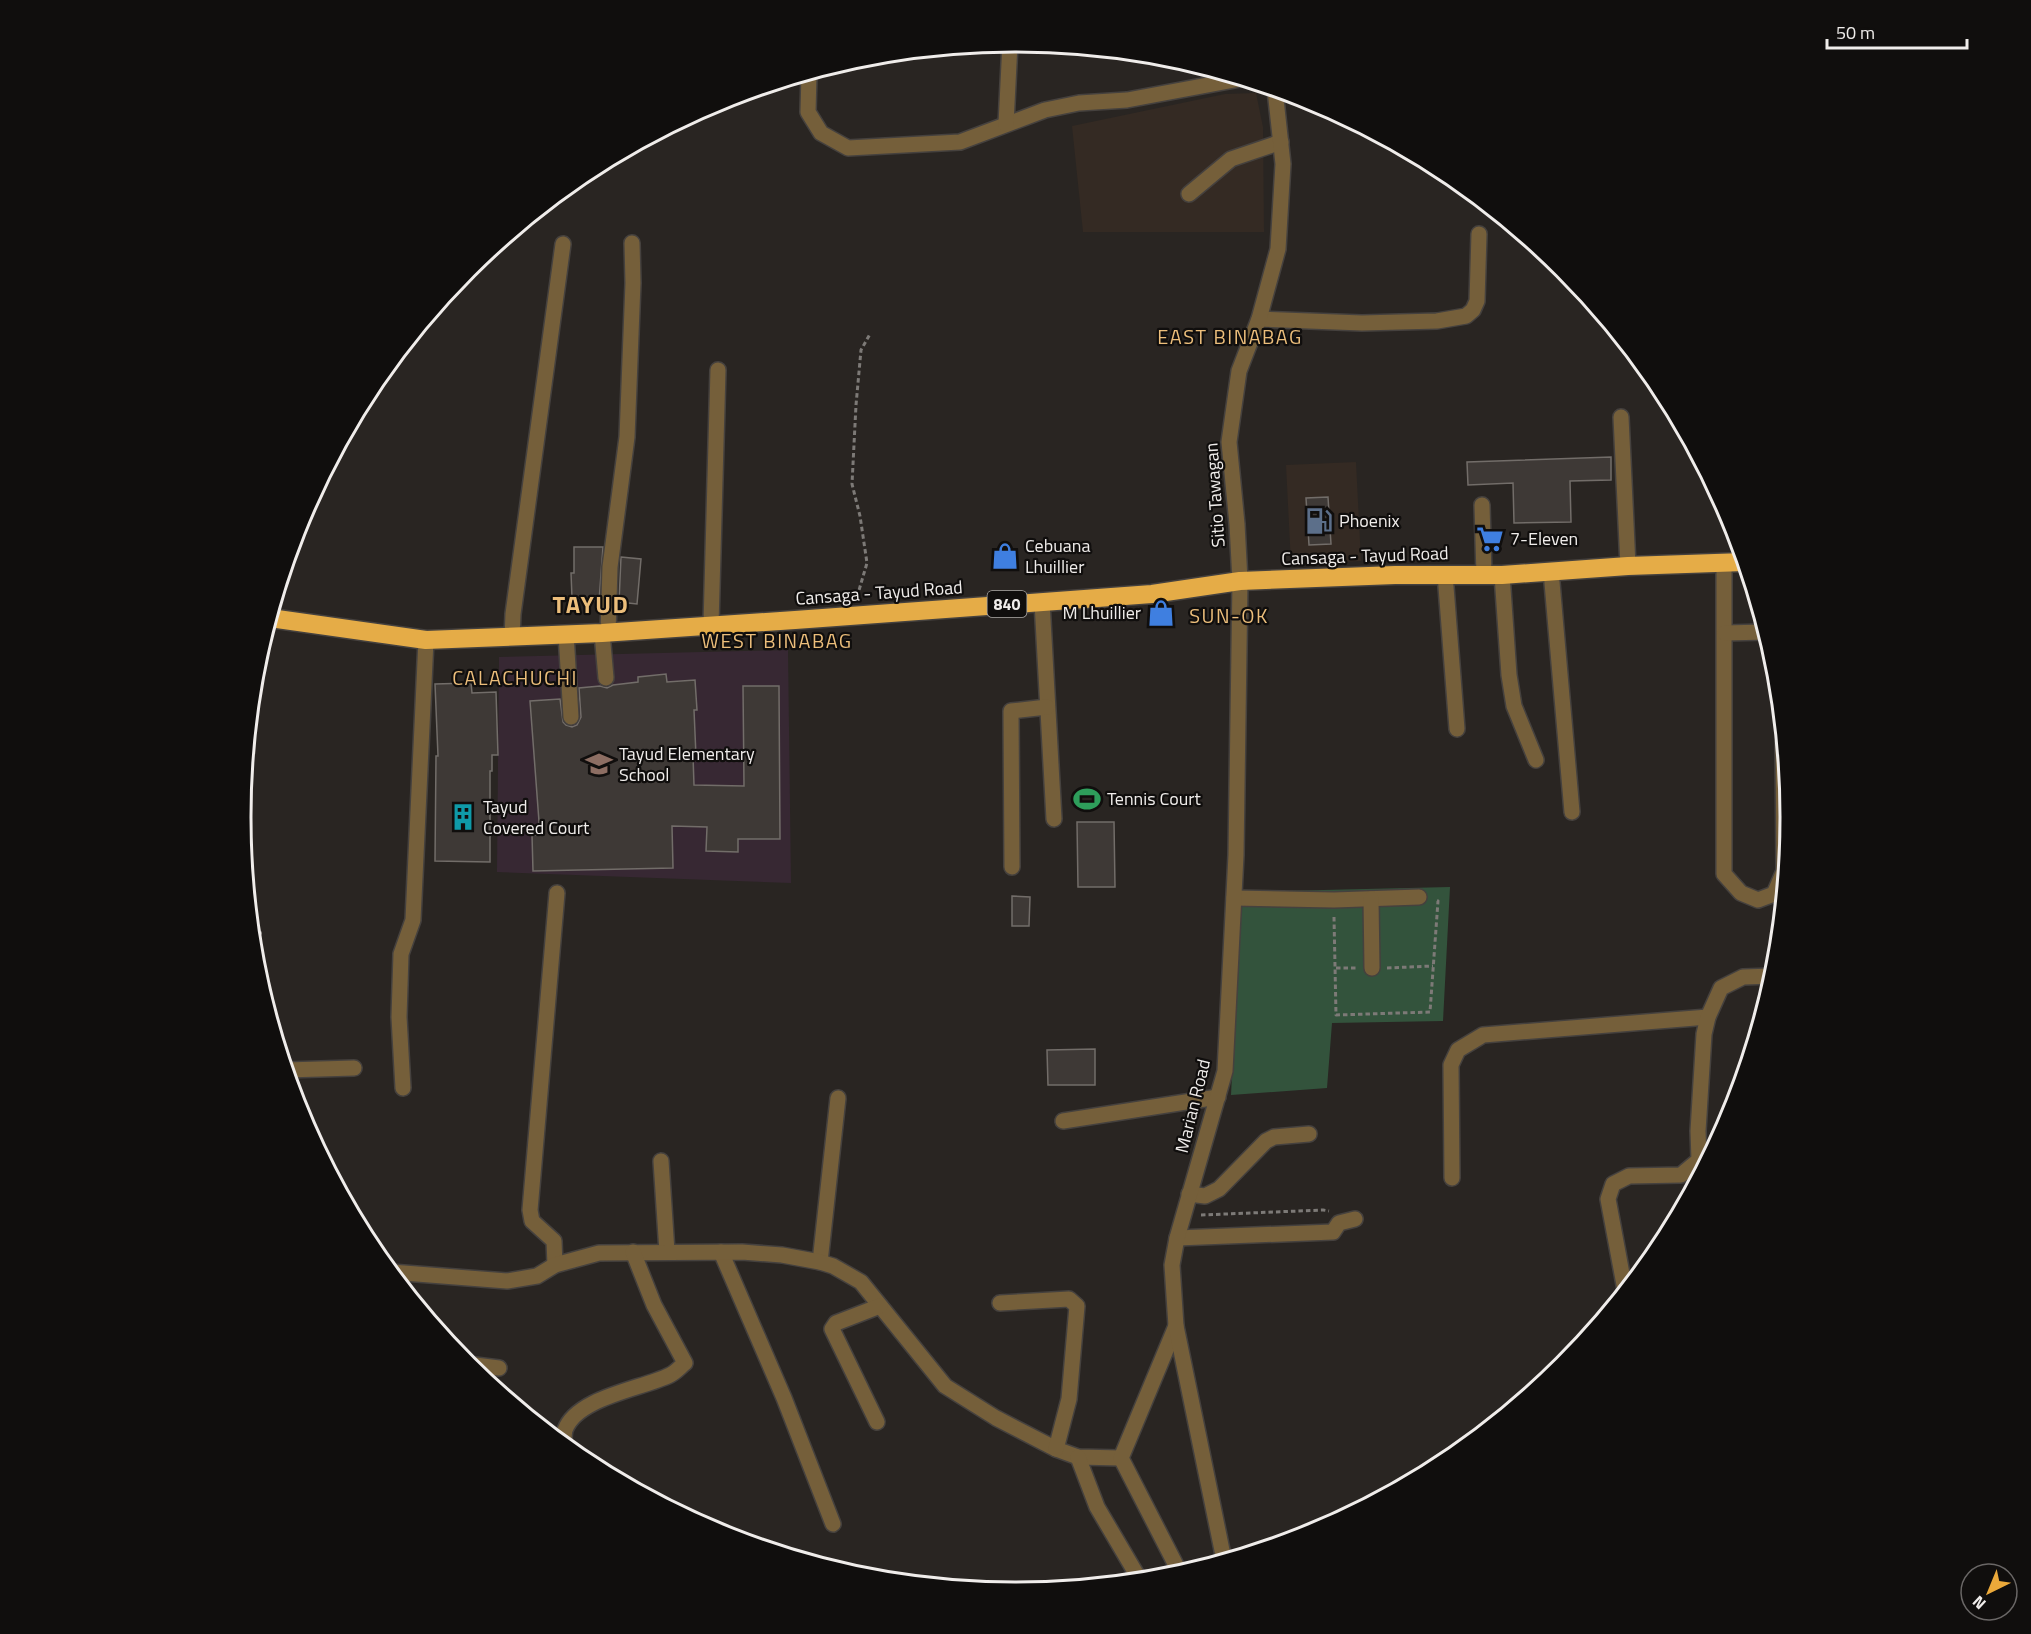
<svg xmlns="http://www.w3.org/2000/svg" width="2031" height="1634" viewBox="0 0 2031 1634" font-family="'Titillium Web',sans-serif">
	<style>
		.built { fill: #342a23 }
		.education { fill: #372833 }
		.green { fill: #33533c }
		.building { fill: #3e3936; stroke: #726d69; stroke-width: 1.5 }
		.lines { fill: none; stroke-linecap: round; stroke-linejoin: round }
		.minor-casing { stroke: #45413e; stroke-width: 18 }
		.highway-casing { stroke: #45413e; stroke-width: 21 }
		.path { stroke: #7d7a77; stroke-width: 3; stroke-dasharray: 4.5 3; stroke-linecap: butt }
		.minor { stroke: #755f3a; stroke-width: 15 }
		.highway { stroke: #e5ac47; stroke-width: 18 }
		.labels { text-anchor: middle; stroke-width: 4.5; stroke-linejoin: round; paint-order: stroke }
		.shield { fill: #100e0d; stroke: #adaaa8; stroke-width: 1.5 }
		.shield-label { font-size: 16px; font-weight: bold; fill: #f0edeb }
		.street-label { font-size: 18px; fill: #f0edeb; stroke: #100e0d }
		.poi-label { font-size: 18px; fill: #f0edeb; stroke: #100e0d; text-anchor: start }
		.neighbourhood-label { font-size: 20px; letter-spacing: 1.5px; fill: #ecbe7b; stroke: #100e0d }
		.district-label { font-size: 24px; font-weight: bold; letter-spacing: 1.5px; fill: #ecbe7b; stroke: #100e0d }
		.rim { fill: none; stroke: #f0edeb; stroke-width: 3 }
	</style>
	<rect width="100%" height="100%" fill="#292522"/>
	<g class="built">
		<path d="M1256,93l7,34 1,105h-181l-11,-106 153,-32z"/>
		<path d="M1356,462l5,99 -70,3 -5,-99z"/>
	</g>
	<path class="education" d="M788,650l3,233 -294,-11 2,-215z"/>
	<path class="green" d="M1450,887l-7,134 -111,2 -5,65 -96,7 10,-203z"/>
	<g class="building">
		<path d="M1611,457v23l-41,1 1,41 -57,1 -1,-40 -45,2 -1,-23z"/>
		<path d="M1328,497l3,47 -22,1 -3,-47z"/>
		<path d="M574,547h29l-4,54 -27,-3 -1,-25h3z"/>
		<path d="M621,557l20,2 -4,45 -18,-2z"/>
		<path d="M666,674l1,8 28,-2 2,30h-3l2,46h-3l1,29 50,1 -1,-100h36l1,153h-42v13l-32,-1 1,-24 -35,-1 1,42 -140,3 -1,-36h8l-10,-134 30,-2 3,23 3,3 6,2 5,-2 4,-8 -2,-29 21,-2 7,2 6,-3 25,-3v-5z"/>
		<path d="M471,683l1,10 24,-1 2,63h-6v16h-2v91l-55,-1 1,-105h2l-3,-72z"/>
		<path d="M1077,822h37l1,65h-37z"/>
		<path d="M1012,896l18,1 -1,29h-17z"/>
		<path d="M1095,1049v36h-47l-1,-35z"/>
	</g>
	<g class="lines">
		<defs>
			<g id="minor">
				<path d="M809,74l-1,38 13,21 27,15 112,-6 85,-32 34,-7 48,-3 113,-21"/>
				<path d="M1006,124l4,-81"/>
				<path d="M1189,194l42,-35 50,-17"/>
				<path d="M1259,319l103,4 75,-2 29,-5 7,-6 4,-9 2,-67"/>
				<path d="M1621,417l7,149"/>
				<path d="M1482,505l2,70"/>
				<path d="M1724,563v311l17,19 17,7 16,-6 10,-23 -1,-127"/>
				<path d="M1551,571l21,241"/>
				<path d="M1445,574l12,155"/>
				<path d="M1502,575l7,100 5,31 22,54"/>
				<path d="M1042,602l12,217"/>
				<path d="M711,625l7,-255"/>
				<path d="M602,633l4,45"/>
				<path d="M608,633l2,-66 17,-130 6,-154 -1,-40"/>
				<path d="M1725,633l40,-1"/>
				<path d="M566,634l5,83"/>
				<path d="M512,637l1,-23 50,-370"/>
				<path d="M1012,867l-1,-156 36,-4"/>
				<path d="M1234,898l100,2 85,-3"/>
				<path d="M1371,899l1,69"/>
				<path d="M286,1070l68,-2"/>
				<path d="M403,1088l-4,-71 2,-63 12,-34 13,-280"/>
				<path d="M1063,1121l155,-24"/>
				<path d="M661,1161l6,91"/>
				<path d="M1452,1178l-1,-113 7,-15 25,-15 225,-18"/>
				<path d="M1189,1194l16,2 14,-7 47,-48 8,-4 35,-3"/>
				<path d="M1177,1238l156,-6 6,-9 16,-4"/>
				<path d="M721,1252l63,146 49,126"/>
				<path d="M820,1262l18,-164"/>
				<path d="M555,1265l-1,-24 -22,-20 -2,-11 27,-317"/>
				<path d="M391,1272l116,9 30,-5 18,-11 44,-12 143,-1 40,3 38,7 13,4 28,16 84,104 51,32 60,31 22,8 43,1"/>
				<path d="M1625,1290l-17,-91 5,-15 16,-8 52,-1 18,-15 -1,-29 6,-97 4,-17 13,-29 22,-11 30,-1"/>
				<path d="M1000,1303l69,-4 8,7 -8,93 -13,50"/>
				<path d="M1176,1326l-55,132 59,115"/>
				<path d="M467,1364l32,4"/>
				<path d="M877,1422l-45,-93 4,-6 44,-17"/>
				<path d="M564,1444c0,-4 0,-10 1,-14 12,-33 77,-41 105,-55 6,-3 10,-8 15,-12l-31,-58 -21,-53"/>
				<path d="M1078,1457l19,50 40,68"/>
				<path d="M1224,1560l-48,-234 -4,-61 5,-27 48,-167 11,-216 4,-274 -3,-57 -8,-82 10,-71 20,-52 19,-70 5,-85 -8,-74"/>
			</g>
			<path id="highway" d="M270,618l156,22 176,-7 193,-13 357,-26 88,-13 155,-6h107l126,-9 116,-4"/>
		</defs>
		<use href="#minor" class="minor-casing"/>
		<use href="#highway" class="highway-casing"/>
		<g class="path">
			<path d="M857,597l10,-34 -7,-47 -8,-32 4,-79 5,-55 9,-16"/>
			<path d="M1334,917l2,98 94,-3 8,-111 -3,-1"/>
			<path d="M252,933h10"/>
			<path d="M1336,968h20"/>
			<path d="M1387,968l46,-2"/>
			<path d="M1201,1215l122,-5 6,1"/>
		</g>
		<use href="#minor" class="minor"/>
		<use href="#highway" class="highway"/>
	</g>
	<defs>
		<symbol id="fuel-bare" viewBox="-9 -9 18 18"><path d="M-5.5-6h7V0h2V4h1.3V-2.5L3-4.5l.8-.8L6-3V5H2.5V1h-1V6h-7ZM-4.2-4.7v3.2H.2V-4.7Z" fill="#5c6f8a" stroke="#100e0d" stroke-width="2.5" paint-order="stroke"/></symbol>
		<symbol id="supermarket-bare" viewBox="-9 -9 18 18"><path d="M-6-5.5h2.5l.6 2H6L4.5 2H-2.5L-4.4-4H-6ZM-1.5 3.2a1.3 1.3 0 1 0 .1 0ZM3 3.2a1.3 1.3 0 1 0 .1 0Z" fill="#3f7fe0" stroke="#100e0d" stroke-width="2.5" paint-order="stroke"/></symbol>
		<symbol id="shop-bare" viewBox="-9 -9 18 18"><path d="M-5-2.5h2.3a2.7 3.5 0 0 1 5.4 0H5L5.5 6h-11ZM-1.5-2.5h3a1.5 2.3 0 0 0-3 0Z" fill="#3f7fe0" stroke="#100e0d" stroke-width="2.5" paint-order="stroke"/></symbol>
		<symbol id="school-bare" viewBox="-9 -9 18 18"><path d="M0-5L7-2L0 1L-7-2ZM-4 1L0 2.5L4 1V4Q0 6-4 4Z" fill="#8d6e63" stroke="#100e0d" stroke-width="2.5" paint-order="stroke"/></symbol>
		<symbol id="stadium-bare" viewBox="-9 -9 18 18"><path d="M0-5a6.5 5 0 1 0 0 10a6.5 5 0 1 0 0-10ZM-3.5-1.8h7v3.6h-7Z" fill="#2e9e5b" stroke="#100e0d" stroke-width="2.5" paint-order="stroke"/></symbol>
		<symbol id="building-bare" viewBox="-9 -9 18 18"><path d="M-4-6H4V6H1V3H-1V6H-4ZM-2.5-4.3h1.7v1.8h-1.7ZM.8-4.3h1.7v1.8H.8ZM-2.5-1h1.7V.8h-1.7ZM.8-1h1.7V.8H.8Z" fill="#0f9aa8" stroke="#100e0d" stroke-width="2.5" paint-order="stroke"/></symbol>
	</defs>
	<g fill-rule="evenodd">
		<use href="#fuel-bare" x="1300" y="502" width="38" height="38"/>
		<use href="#supermarket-bare" x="1471" y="520" width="38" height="38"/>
		<use href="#shop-bare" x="986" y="537" width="38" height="38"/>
		<use href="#shop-bare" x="1142" y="594" width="38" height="38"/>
		<use href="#school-bare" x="580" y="745" width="38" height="38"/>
		<use href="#stadium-bare" x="1068" y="780" width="38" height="38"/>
		<use href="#building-bare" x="444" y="798" width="38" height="38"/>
	</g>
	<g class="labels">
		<rect class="shield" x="987.5" y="591" width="39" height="26" rx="4.5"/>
		<g class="shield-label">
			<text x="1007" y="610">840</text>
		</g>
		<g class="street-label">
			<text transform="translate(1215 495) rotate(-94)" y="6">Sitio Tawagan</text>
			<text transform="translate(1365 556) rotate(-2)" y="6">Cansaga - Tayud Road</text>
			<text transform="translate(879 593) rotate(-4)" y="6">Cansaga - Tayud Road</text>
			<text transform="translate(1193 1106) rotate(-76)" y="6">Marian Road</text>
		</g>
		<g class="poi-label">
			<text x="1339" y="527">Phoenix</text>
			<text x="1510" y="545">7-Eleven</text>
			<text x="1025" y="552">Cebuana<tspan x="1025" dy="21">Lhuillier</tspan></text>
			<text x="1141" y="619" text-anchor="end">M Lhuillier</text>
			<text x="619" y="760">Tayud Elementary<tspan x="619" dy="21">School</tspan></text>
			<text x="1107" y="805">Tennis Court</text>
			<text x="483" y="813">Tayud<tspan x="483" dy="21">Covered Court</tspan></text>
		</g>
		<g class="neighbourhood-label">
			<text x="1230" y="344">EAST BINABAG</text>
			<text x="1229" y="623">SUN-OK</text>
			<text x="777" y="648">WEST BINABAG</text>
			<text x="515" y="685">CALACHUCHI</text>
		</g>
		<g class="district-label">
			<text x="591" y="613">TAYUD</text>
		</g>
	</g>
	<path d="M0 0H2031V1634H0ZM1015 52H1016A764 764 0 0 1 1780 816V818A764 764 0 0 1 1016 1582H1015A764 764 0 0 1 251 818V816A764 764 0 0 1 1015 52Z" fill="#100e0d" fill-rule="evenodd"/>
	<path class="rim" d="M1015 52H1016A764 764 0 0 1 1780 816V818A764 764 0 0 1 1016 1582H1015A764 764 0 0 1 251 818V816A764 764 0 0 1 1015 52Z"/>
	<g transform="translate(1989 1592) rotate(223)"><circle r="28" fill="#100e0d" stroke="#6a6766" stroke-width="1.5"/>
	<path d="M0-4.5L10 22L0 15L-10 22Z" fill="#eba93a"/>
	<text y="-9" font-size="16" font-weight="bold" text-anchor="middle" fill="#f0edeb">N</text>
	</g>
	<path d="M1827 39v9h140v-9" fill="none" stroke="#f0edeb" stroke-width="3"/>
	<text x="1836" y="39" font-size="18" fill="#f0edeb" stroke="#100e0d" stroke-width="4.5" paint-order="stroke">50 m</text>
</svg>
